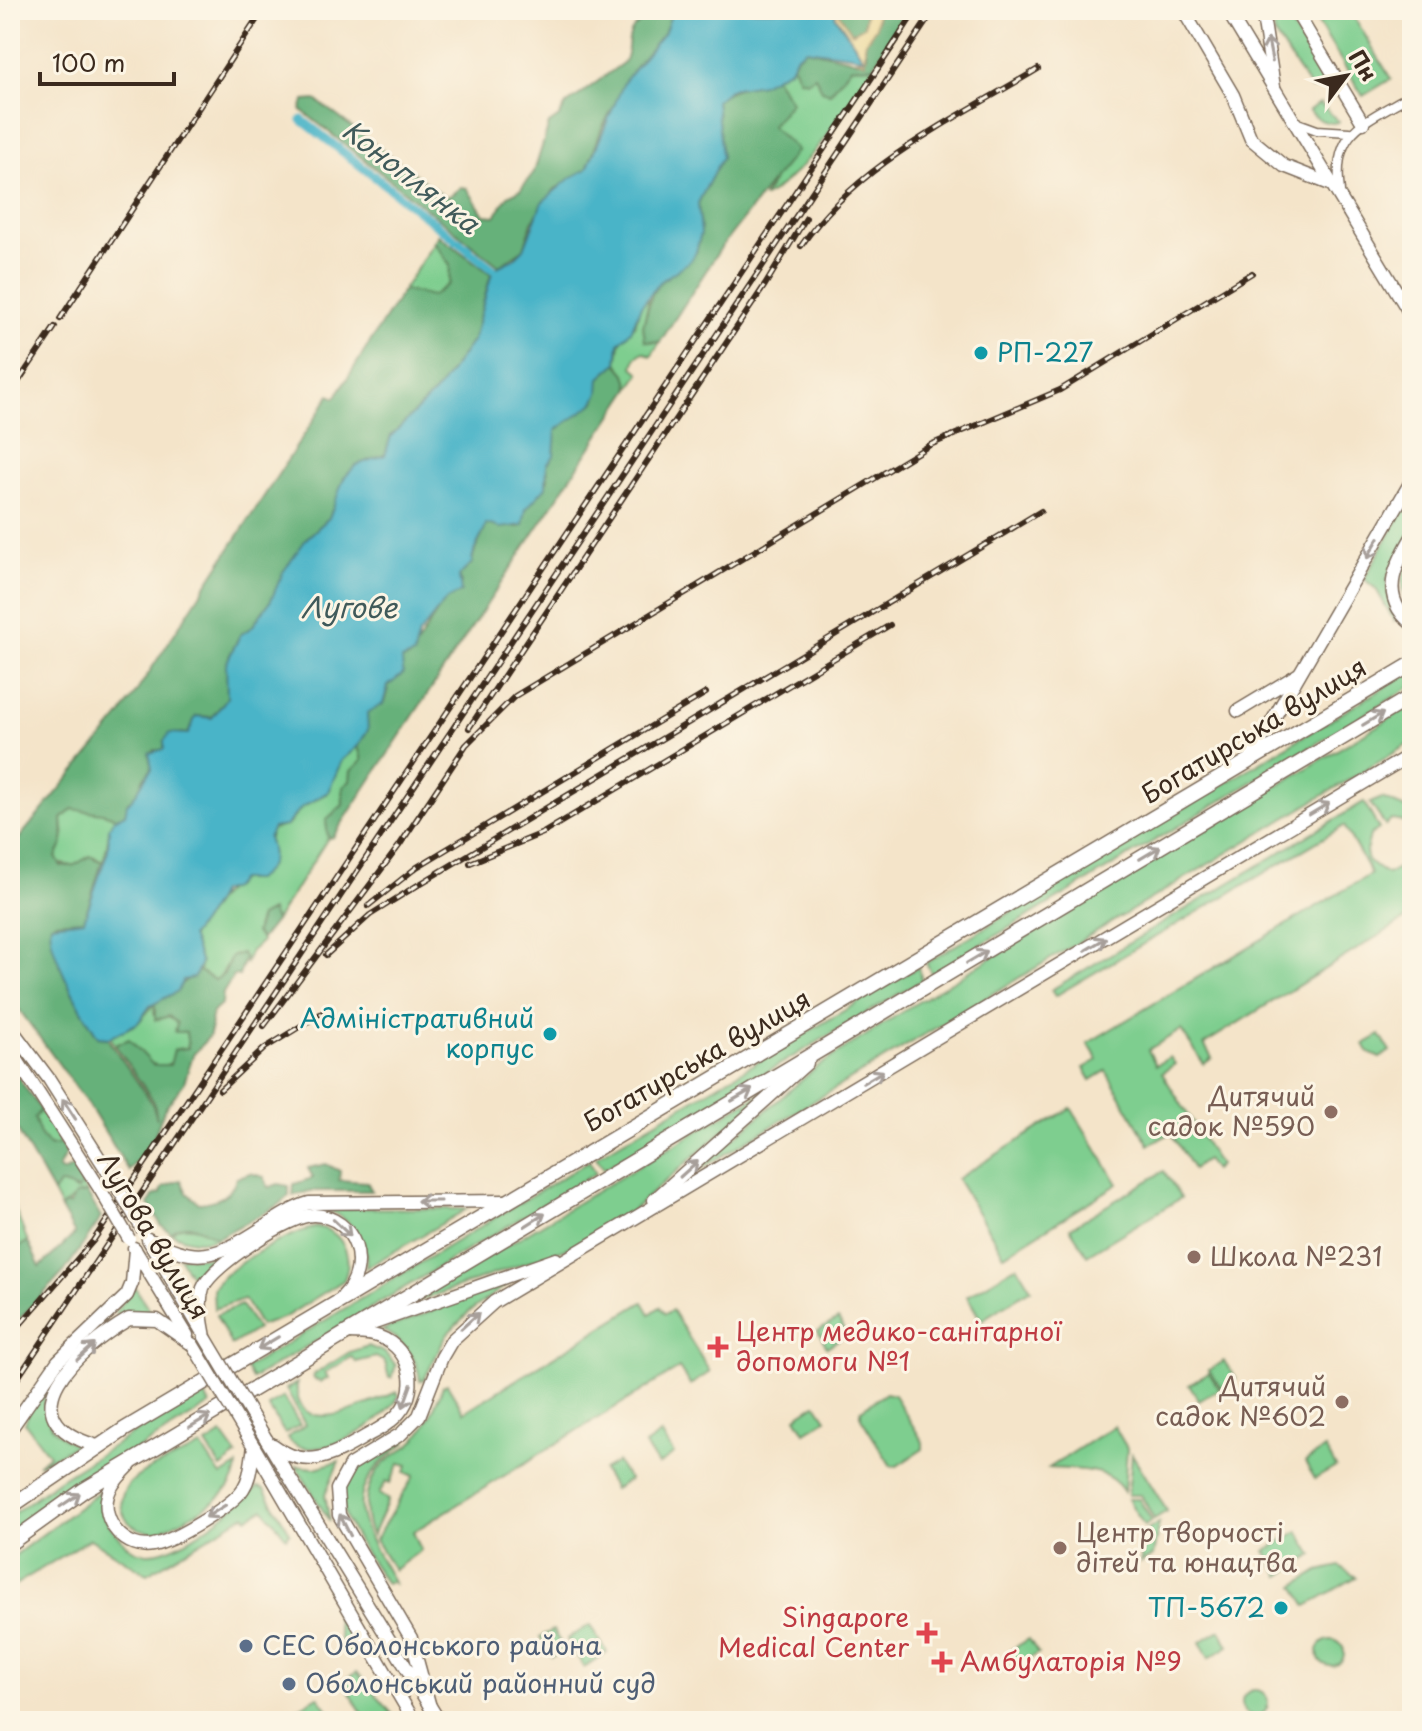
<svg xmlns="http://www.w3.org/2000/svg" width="1422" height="1731" viewBox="0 0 1422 1731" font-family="'Playpen Sans',sans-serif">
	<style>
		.green { fill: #7ece8f; stroke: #5c7c56; stroke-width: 2 }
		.forest { fill: #66b17a; stroke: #506e4c; stroke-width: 2 }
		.sand { fill: #eeda9e; stroke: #94825e; stroke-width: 2 }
		.water { fill: #4ab4c8; stroke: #426f73; stroke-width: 2 }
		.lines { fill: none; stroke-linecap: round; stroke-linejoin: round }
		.canal { stroke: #4ab4c8; stroke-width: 9 }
		.street-casing { stroke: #7c6b5a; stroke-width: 11 }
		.secondary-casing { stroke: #7c6b5a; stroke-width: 15 }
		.primary-casing { stroke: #7c6b5a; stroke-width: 17 }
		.street { stroke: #fff; stroke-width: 8 }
		.secondary { stroke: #fff; stroke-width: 12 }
		.primary { stroke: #fff; stroke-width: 14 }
		.rail-casing { stroke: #3b2a1e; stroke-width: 6 }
		.rail { stroke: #fcf5e5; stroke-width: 3; stroke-dasharray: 9; stroke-linecap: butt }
		.secondary-bridge-casing { stroke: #7c6b5a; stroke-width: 15; stroke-linecap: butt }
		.secondary-bridge { stroke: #fff; stroke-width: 12 }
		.oneway { stroke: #a79f9a }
		.culture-dot { fill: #0f9aa8; stroke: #fcf5e5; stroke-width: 3 }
		.education-dot { fill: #8d6e63; stroke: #fcf5e5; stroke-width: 3 }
		.health-dot { fill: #e0444e; stroke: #fcf5e5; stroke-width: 3 }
		.service-dot { fill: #5c6f8a; stroke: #fcf5e5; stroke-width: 3 }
		.labels { text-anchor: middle; stroke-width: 6; stroke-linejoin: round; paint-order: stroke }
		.culture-label { font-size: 26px; fill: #0d838f; stroke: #fcf5e5; text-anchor: end }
		.street-label { font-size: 26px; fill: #3b2a1e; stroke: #fcf5e5 }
		.education-label { font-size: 26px; fill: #785e54; stroke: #fcf5e5; text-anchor: end }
		.health-label { font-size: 26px; fill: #be3a42; stroke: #fcf5e5; text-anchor: start }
		.service-label { font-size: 26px; fill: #4e5e75; stroke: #fcf5e5; text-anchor: start }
		.water-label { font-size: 28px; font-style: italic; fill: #405a5a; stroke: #fcf5e5 }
	</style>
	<rect width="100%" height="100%" fill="#fcf5e5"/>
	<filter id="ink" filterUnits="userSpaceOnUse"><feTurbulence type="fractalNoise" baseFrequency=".0125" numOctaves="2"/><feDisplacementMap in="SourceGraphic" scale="16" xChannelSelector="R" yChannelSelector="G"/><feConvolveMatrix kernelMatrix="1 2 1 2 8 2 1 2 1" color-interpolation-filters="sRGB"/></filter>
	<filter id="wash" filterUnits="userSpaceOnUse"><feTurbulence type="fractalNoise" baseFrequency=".006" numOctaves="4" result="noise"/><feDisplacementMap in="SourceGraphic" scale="32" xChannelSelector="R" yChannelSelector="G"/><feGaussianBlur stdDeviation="1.8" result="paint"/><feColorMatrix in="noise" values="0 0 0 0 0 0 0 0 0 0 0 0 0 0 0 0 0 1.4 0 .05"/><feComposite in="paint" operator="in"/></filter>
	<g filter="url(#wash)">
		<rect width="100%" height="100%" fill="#f4e4c9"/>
		<g class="green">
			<path d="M1270,10h12l41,68 -5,11h-7l-36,-54z"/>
			<path d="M1310,10h40l41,69 -28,17z"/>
			<path d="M793,65l6,14 8,2 8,-5 15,17 21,-26 23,-1c-29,43 -66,106 -111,132l11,-18 -3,-54 20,-24 -17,-26z"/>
			<path d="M1320,103l19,19c-11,3 -23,-2 -30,-12z"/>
			<path d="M434,242l16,23 -1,19 -17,12 -29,-6z"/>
			<path d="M649,299l-6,27 9,16h8l-9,14 -8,-4 -7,5 -3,10 7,6 -10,15 -4,-14 -9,-11 4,-24 14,-14 6,-20z"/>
			<path d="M1412,495c0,10 2,23 0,33 -10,42 -41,37 -15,89l-3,4 -18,-32 -12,-10z"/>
			<path d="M1412,555v54c-14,-18 -11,-36 0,-54z"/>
			<path d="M1412,671v15l-480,288 -6,-11z"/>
			<path d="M1412,705v37l-723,434 128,-109 91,-59z"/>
			<path d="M358,746l4,14 -10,11 -1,9 -9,11 1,14 -17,15 2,18 -53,83 -1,-4h-14l-4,11 5,14 -11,10 -4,11 -4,-10 -11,4 -11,21 -5,2 -16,-9 2,-8 -10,-27c15,-18 29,-47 49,-56 5,-3 12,1 18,-2l13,-48 17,-5 13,-17 25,-14 16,-34z"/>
			<path d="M1382,798l30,13v12l-20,-3 -7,5 -15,-22z"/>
			<path d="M1364,802l15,27 -9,6 -4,17 2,10 19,12 25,-14v55l-208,129 8,14 -8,6 -23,-34 -33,20 8,15 14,-8 5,7 -13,9 57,92 -5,5 -8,-10 -13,9 -22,-36 -22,12 -43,-74 -15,9 -7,-12 14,-8 -10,-17 283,-169 -27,-48 -289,170 -4,-6z"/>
			<path d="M72,809l25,1 19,8c-11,12 -6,29 -14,44l-9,-6 -20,10 -15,-3 -2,-6 8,-19 -2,-19z"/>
			<path d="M918,967l4,13 -318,189 -8,-12z"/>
			<path d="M155,1003l-1,11 4,6 11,-4 8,7 -2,7 11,2 2,16 -12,1 -4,13c-19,12 -35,-10 -52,-20l-5,3 -5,-8 28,-14z"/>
			<path d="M1380,1035l10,16 -10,7 -11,-5 -5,-9z"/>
			<path d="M778,1083l-149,130 -57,33 -167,60z"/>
			<path d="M1071,1108l47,76 -114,71 -47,-76z"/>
			<path d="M41,1110l20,34 -11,2 -9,-9 -7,-19z"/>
			<path d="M589,1161l7,12 -344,206 -6,-11z"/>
			<path d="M1164,1171l17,27 -94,57 -17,-27z"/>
			<path d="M59,1184l9,1 7,6 7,-6 5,8 -9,1 -17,15 -9,-18z"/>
			<path d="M10,1197l18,45 -16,8 -2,6z"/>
			<path d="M322,1208l145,1 -101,59c3,-30 -17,-51 -44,-60z"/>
			<path d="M180,1226l24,2 13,10c-17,6 -30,3 -46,-5z"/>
			<path d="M316,1227c26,3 38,29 28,53l-59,37 -25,9 -16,-27 -30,10 -1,-20c14,-24 75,-55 103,-62z"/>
			<path d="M179,1257h36l1,2 -20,25z"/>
			<path d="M1017,1266l14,23 -50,31 -14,-24z"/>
			<path d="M512,1281l-43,31 -22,22 -23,46 -4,1c-2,-24 -17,-40 -38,-51z"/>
			<path d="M135,1287l17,27h-36l-1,-2z"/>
			<path d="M643,1302l7,12 10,-7 5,7 7,-4 38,62 -20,13 -11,-17 -266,164 8,18 -27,20 -19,-30 39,-64 -9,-4 3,-7 -8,-2 -10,20 -4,-2 -7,13 9,6 -16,36c-12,-24 -7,-57 15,-75 8,-7 18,-12 26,-19 15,-15 22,-37 30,-56l4,-2 17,28z"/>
			<path d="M241,1305l16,24 -26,16 -15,-30z"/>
			<path d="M838,1319l9,15 -20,13 -9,-16z"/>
			<path d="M368,1346l16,6 12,13 -4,13h-3l-4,-16 -9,-5 -20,5 -4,-5 -27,16 3,5 -8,4 -6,-3 -1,-4 37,-23z"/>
			<path d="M1224,1361l12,18 -15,9 -12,-18z"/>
			<path d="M1209,1373l10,16 -20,12 -10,-16z"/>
			<path d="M297,1383c-4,62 74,19 100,9l2,4c-13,27 -88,73 -112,42l18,-13 -19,-36z"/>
			<path d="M46,1386c-6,28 4,48 30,59l-38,20 11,-10 -24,-32 5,-14z"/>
			<path d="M202,1390l8,15 -142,87 -58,43v-19l49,-36z"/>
			<path d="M886,1393l8,2 29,47v7l-26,17h-6l-30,-48v-8z"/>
			<path d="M283,1397l17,28 -15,9 -17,-28z"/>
			<path d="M816,1404l10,15 -21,13 -9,-15z"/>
			<path d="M1114,1426l13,22 -3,44c-16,-26 -47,-22 -75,-24z"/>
			<path d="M222,1434l15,21 -16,13 -15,-24z"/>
			<path d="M661,1434l13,20 -16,11 -13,-20z"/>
			<path d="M405,1439l1,3c-70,51 -47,79 -11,143l-3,-4 -6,3c-17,-28 -64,-80 -34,-111 14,-14 36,-23 53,-34z"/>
			<path d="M201,1446l20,30 16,-10c-1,33 -54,54 -81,66 -13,-1 -27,-4 -32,-17 -17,-41 52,-54 77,-69z"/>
			<path d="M1325,1449l11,18 -21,12 -10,-17z"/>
			<path d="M1132,1454l35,57 -13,8 -13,-24h-13z"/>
			<path d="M339,1461l-14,34 5,27 -34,-56 19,2z"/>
			<path d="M617,1462l12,18 -15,9 -11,-19z"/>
			<path d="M258,1487l6,2 26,43 -4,5 -22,-28 -16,9 -3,-3 -98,59 -57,-35 -80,49v-29l94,-71c-7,17 -3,27 8,40 5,6 11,14 17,19 34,26 104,-39 129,-60z"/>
			<path d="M1128,1499h11l13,22 -8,5z"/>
			<path d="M1159,1523l-6,33 -13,7 6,-32z"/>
			<path d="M1298,1531l15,24 -33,21 -15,-25z"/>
			<path d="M1339,1566l17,11 -49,29 -12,-20 24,-15z"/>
			<path d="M334,1605l23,36 -3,12h-6l-7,-7z"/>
			<path d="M590,1625l17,27 -23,15 -17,-28z"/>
			<path d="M553,1630l11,19 -12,8 -12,-20z"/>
			<path d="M1220,1630l9,16 -20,12 -9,-16z"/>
			<path d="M1029,1639l9,14 -20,12 -9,-14z"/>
			<circle cx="1331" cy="1653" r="13"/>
			<path d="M357,1672l41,49h-31l-20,-33 2,-11z"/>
			<circle cx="1255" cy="1703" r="13"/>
			<path d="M318,1696l18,25h-51l3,-7z"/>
		</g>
		<g class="forest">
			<path d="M661,10h12l-8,21 -32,39 -31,58 -15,42 -32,19 -23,33 -8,27 -25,17 -198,-156 3,-9 12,-1 128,96 4,1 13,-10 6,1 17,27 11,1 13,-20 12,-6 14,-18 15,-48 10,-7 7,-12 58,-43c7,-11 1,-22 9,-33 6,-8 20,-11 28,-19z"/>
			<path d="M837,10h29l-2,16 -7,6 -9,-1z"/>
			<path d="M877,10h29l-32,56 -23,1 -21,26 -8,-3 -7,-14 -8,5 -8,-2 -6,-14 4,-9 9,-7 53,12 8,-4 -2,-14 12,-23z"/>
			<path d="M774,76l17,26 -20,24 26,24 -75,96 -62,96 -15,-1 -2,-15 9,-32 8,-12 29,-21 7,-9 5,-19 -3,-30 24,-46 -6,-56c14,-17 40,-13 58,-25z"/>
			<path d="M438,235l53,39 -18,66 -35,49 -47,47 -6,19 -29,10 -27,53 -22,20 -36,62 -19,27 -12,8 -11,22 -2,41 -15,19 -16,-1 -8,18 -7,-1 -19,18 -7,-1 -6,4 3,15 -9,10 -7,19 -8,4 -3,13 -9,3c-15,-8 -29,-6 -44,-9l-10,10 1,24 -7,14 5,9h12l17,-10 12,6 -18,58 -30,2c-11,25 30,93 44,115l9,1 45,65 5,16 -3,-17 -39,-57 14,-6 24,26h17l4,-15 14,-2 -2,-16h-11l2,-9 -8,-7 -14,4v-17l44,-32 16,9 9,-6 7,-17 10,-4 4,5 -6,18 -5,-1 -11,18 -1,11 -10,9 -2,22 -17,20 -9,28 -20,27 -12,33 -23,28 -41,-67 -78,-107v-148l110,-132 210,-322 5,3 68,-108 29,6 17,-12 1,-19 -16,-23z"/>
			<path d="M617,363l9,11 4,14 -297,449 -5,1 -2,-18 17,-15v-18l7,-6 1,-10 11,-11 -4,-14 8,-13 1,-20 19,-13 2,-14 14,-26 7,-2c12,-20 21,-36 35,-56 6,-9 13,-8 17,-19l-2,-7 13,-13c1,-16 11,-24 14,-39l33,3 7,-18 22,-29 -1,-16 7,-12 2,-22 39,-28 5,-24z"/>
			<path d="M271,911l4,10 -14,18 -6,-6 5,-16z"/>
			<path d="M10,1066l31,44 -7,8 7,19 9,9 11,-2 5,10 -8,14 5,4 10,-5 9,18 -4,5 -19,-6 -6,9 -43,-76z"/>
			<path d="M326,1164l14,7 -1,9 28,2 5,9h-62l-17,5 1,-12 19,-6 -5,-10z"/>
			<path d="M250,1173l14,4 4,11 10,-4 11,2v9l-10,10 -62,33c-15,-9 -31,-19 -46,-5l-10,-8 -12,-21 4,-8 8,-3 2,-6 18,-7 6,13 12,10c17,-1 33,-8 37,-25z"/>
			<path d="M87,1193l14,24 -3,6 -34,49 -54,57v-77l18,-10 12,25 35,-33 -14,-25 2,-4h7l5,-10z"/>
		</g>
		<path class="sand" d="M837,10l15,23 12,-7 2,-16h11l-1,17 -11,16v19l-8,-3 6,-2 -28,-42z"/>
		<path class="water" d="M673,10h164l-2,6 28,41 -57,-8 -9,6 -7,14 -28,15 -32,5 -14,12 6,56 -24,46 3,30 -5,19 -6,9 -30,21 -19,24 -10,25 -12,12 -2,20 -17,15 -1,15 -6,11 -37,26 -2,26 -7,8 -1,23 -20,22 -3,16 -22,3 -15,-4c-3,15 -14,23 -14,39l-13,13 2,16 -15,8 -28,36 -4,19 -12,5 1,14 -15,12 -5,18 -16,9 1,17 -10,16 -16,14 -14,32 -27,16 -15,18 -13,2 -5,10c7,19 5,31 -13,42h-15l-8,8 -12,4c-8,17 -17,29 -29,44l10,27 -7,15 -11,2 -5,11 -28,15 -12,17 -29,15 -11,-1c-14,-22 -53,-89 -47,-113l33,-4 24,-70 1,-22 4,-8 12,-6 2,-10c12,-10 14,-23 25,-35l-3,-16 15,-4v-8l6,-8 18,1 8,-18 16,2 15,-20 -1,-34 14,-29 12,-8 19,-27 12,-28 24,-34 22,-20 15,-40 12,-13 29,-10 6,-19 47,-47 35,-49 20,-71 21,-10 10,-10 18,-47 28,-24 17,-9 37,-87 41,-51z"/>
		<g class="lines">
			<path class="canal" d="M302,120l191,149"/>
		</g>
	</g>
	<g filter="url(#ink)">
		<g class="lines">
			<defs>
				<g id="street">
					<path d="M1295,122l22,8 32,2"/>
					<path d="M1340,191c-9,-62 26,-69 72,-97"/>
				</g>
				<g id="secondary">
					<path d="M1183,10l50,85 18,44 33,27 46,18"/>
					<path d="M1227,10l185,307"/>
					<path d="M1262,10l12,77"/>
					<path d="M1295,10l68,113"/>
					<path d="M1412,537c-18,30 -33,60 0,87"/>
					<path d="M1238,711l61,-37"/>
					<path d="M1249,761l163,-281"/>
					<path d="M10,1027l39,52 61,96"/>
					<path d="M10,1049l90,140"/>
					<path d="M654,1200l153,-137"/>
					<path d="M148,1239l53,91"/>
					<path d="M149,1240c13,5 27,12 41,14 42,7 81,-40 119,-51l198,-2"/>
					<path d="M134,1248l53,87"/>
					<path d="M366,1326l190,-67"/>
					<path d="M205,1337c-3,-16 -7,-34 -2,-49 8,-22 88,-74 111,-73 43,2 58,53 29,81"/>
					<path d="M10,1430l48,-69 69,-66 5,-12 3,-34"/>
					<path d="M266,1439l173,282"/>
					<path d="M273,1445c32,25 58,12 90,-7 12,-7 27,-14 36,-25 23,-27 10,-70 -26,-78 -8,-2 -17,-2 -25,-2"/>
					<path d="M97,1446c-96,-28 -18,-98 32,-127l28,1 36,25"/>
					<path d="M254,1447l160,274"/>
					<path d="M130,1465c-8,9 -19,18 -22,30 -8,26 18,56 45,50 21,-4 79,-39 90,-56 8,-12 8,-27 11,-42"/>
					<path d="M430,1707l-19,-69 -72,-123 -2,-26 13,-24 51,-31 18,-18 23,-59 10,-17 42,-38 918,-548"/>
				</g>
				<g id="primary">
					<path d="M10,1507l115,-78 1287,-765"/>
					<path d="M10,1543l74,-53 1328,-794"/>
				</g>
			</defs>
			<use href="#street" class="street-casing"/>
			<use href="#secondary" class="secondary-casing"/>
			<use href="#primary" class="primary-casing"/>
			<use href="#street" class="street"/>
			<use href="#secondary" class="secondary"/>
			<use href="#primary" class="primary"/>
			<defs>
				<g id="rail">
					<path d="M890,50l26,-40"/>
					<path d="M801,246c57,-83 153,-126 237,-177"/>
					<path d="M60,319l203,-309"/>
					<path d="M10,394l45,-67"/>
					<path d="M469,728l296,-443 41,-67"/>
					<path d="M470,863l73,-30 347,-208"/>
					<path d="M408,891l633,-380"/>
					<path d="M368,906l49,-39 289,-174"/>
					<path d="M326,955l44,-40 48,-30"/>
					<path d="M264,1026l135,-180 67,-101 49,-49 415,-251 130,-55 192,-117"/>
					<path d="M220,1090l45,-42 57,-35"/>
					<path d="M10,1336l83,-95 804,-1201"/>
					<path d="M13,1385l921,-1375"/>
				</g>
			</defs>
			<use href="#rail" class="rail-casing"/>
			<use href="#rail" class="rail"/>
			<defs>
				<g id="secondary-bridge">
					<path d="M110,1175l33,55"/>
					<path d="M100,1189l29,50"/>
					<path d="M205,1337l61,102"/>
					<path d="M193,1345l61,102"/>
				</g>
			</defs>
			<use href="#secondary-bridge" class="secondary-bridge-casing"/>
			<use href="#secondary-bridge" class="secondary-bridge"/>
		</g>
		<defs><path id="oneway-shaft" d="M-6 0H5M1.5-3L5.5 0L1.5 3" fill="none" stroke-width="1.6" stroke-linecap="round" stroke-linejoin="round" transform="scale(2)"/></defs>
		<g class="oneway">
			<use href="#oneway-shaft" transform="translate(1270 50) rotate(-101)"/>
			<use href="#oneway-shaft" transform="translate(1373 548) rotate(120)"/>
			<use href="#oneway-shaft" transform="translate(1373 719) rotate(-31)"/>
			<use href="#oneway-shaft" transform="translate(1319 809) rotate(-31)"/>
			<use href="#oneway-shaft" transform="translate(1150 853) rotate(-31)"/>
			<use href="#oneway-shaft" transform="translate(1096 944) rotate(-31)"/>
			<use href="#oneway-shaft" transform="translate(977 957) rotate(-31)"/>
			<use href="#oneway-shaft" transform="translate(873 1077) rotate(-31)"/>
			<use href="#oneway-shaft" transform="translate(742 1095) rotate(-30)"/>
			<use href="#oneway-shaft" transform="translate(69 1109) rotate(-123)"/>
			<use href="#oneway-shaft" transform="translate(689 1169) rotate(-42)"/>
			<use href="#oneway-shaft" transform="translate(429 1201) rotate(-180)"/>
			<use href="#oneway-shaft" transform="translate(535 1220) rotate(-32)"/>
			<use href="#oneway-shaft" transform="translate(342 1228) rotate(44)"/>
			<use href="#oneway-shaft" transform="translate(470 1321) rotate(-42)"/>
			<use href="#oneway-shaft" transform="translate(268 1343) rotate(149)"/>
			<use href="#oneway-shaft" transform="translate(86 1352) rotate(-42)"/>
			<use href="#oneway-shaft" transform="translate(407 1396) rotate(110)"/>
			<use href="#oneway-shaft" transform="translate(200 1421) rotate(-31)"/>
			<use href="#oneway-shaft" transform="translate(70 1500) rotate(-34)"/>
			<use href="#oneway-shaft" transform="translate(216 1511) rotate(148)"/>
			<use href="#oneway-shaft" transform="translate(345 1525) rotate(-117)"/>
		</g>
	</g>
	<g class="culture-dot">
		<circle cx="981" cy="353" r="8"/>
		<circle cx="550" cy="1034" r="8"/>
		<circle cx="1281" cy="1608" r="8"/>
	</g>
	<g class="education-dot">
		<circle cx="1331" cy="1112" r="8"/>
		<circle cx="1194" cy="1257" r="8"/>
		<circle cx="1342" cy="1402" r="8"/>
		<circle cx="1060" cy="1548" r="8"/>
	</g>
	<g class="health-dot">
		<path d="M714 1335h8v8h8v8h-8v8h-8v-8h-8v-8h8z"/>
		<path d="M923 1621h8v8h8v8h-8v8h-8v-8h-8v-8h8z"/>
		<path d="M938 1650h8v8h8v8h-8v8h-8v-8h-8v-8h8z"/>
	</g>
	<g class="service-dot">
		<circle cx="246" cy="1646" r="8"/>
		<circle cx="289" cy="1684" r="8"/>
	</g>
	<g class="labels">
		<g class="culture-label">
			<text x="997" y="362" text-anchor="start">РП-227</text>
			<text x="534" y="1028">Адміністративний<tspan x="534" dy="30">корпус</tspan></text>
			<text x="1265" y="1617">ТП-5672</text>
		</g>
		<g class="street-label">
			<text transform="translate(1254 731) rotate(-31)" y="9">Богатирська вулиця</text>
			<text transform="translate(697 1061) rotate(-30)" y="9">Богатирська вулиця</text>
			<text transform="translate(153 1236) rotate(59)" y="9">Лугова вулиця</text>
		</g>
		<g class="education-label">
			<text x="1315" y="1106">Дитячий<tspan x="1315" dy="30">садок №590</tspan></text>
			<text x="1210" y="1266" text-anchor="start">Школа №231</text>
			<text x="1326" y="1396">Дитячий<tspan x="1326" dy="30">садок №602</tspan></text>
			<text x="1076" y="1542" text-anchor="start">Центр творчості<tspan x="1076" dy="30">дітей та юнацтва</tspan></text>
		</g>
		<g class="health-label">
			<text x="736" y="1341">Центр медико-санітарної<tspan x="736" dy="30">допомоги №1</tspan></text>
			<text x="909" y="1627" text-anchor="end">Singapore<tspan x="909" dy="30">Medical Center</tspan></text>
			<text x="960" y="1671">Амбулаторія №9</text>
		</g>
		<g class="service-label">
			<text x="262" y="1655">СЕС Оболонського района</text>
			<text x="305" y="1693">Оболонський районний суд</text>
		</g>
		<g class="water-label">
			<text transform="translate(411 177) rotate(38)" y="10">Коноплянка</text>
			<text x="349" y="618">Лугове</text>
		</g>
	</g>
	<rect width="1422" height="1731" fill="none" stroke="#fcf5e5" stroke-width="40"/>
	<g transform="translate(1346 76) rotate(58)" stroke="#fcf5e5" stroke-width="6" paint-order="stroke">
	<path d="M0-6L14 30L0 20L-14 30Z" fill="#3b2a1e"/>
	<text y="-12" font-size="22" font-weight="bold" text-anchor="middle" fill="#3b2a1e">Пн</text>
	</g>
	<path d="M40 72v12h134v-12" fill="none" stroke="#3b2a1e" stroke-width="4"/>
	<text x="52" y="72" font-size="24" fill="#3b2a1e" stroke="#fcf5e5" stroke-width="6" paint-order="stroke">100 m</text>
</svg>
